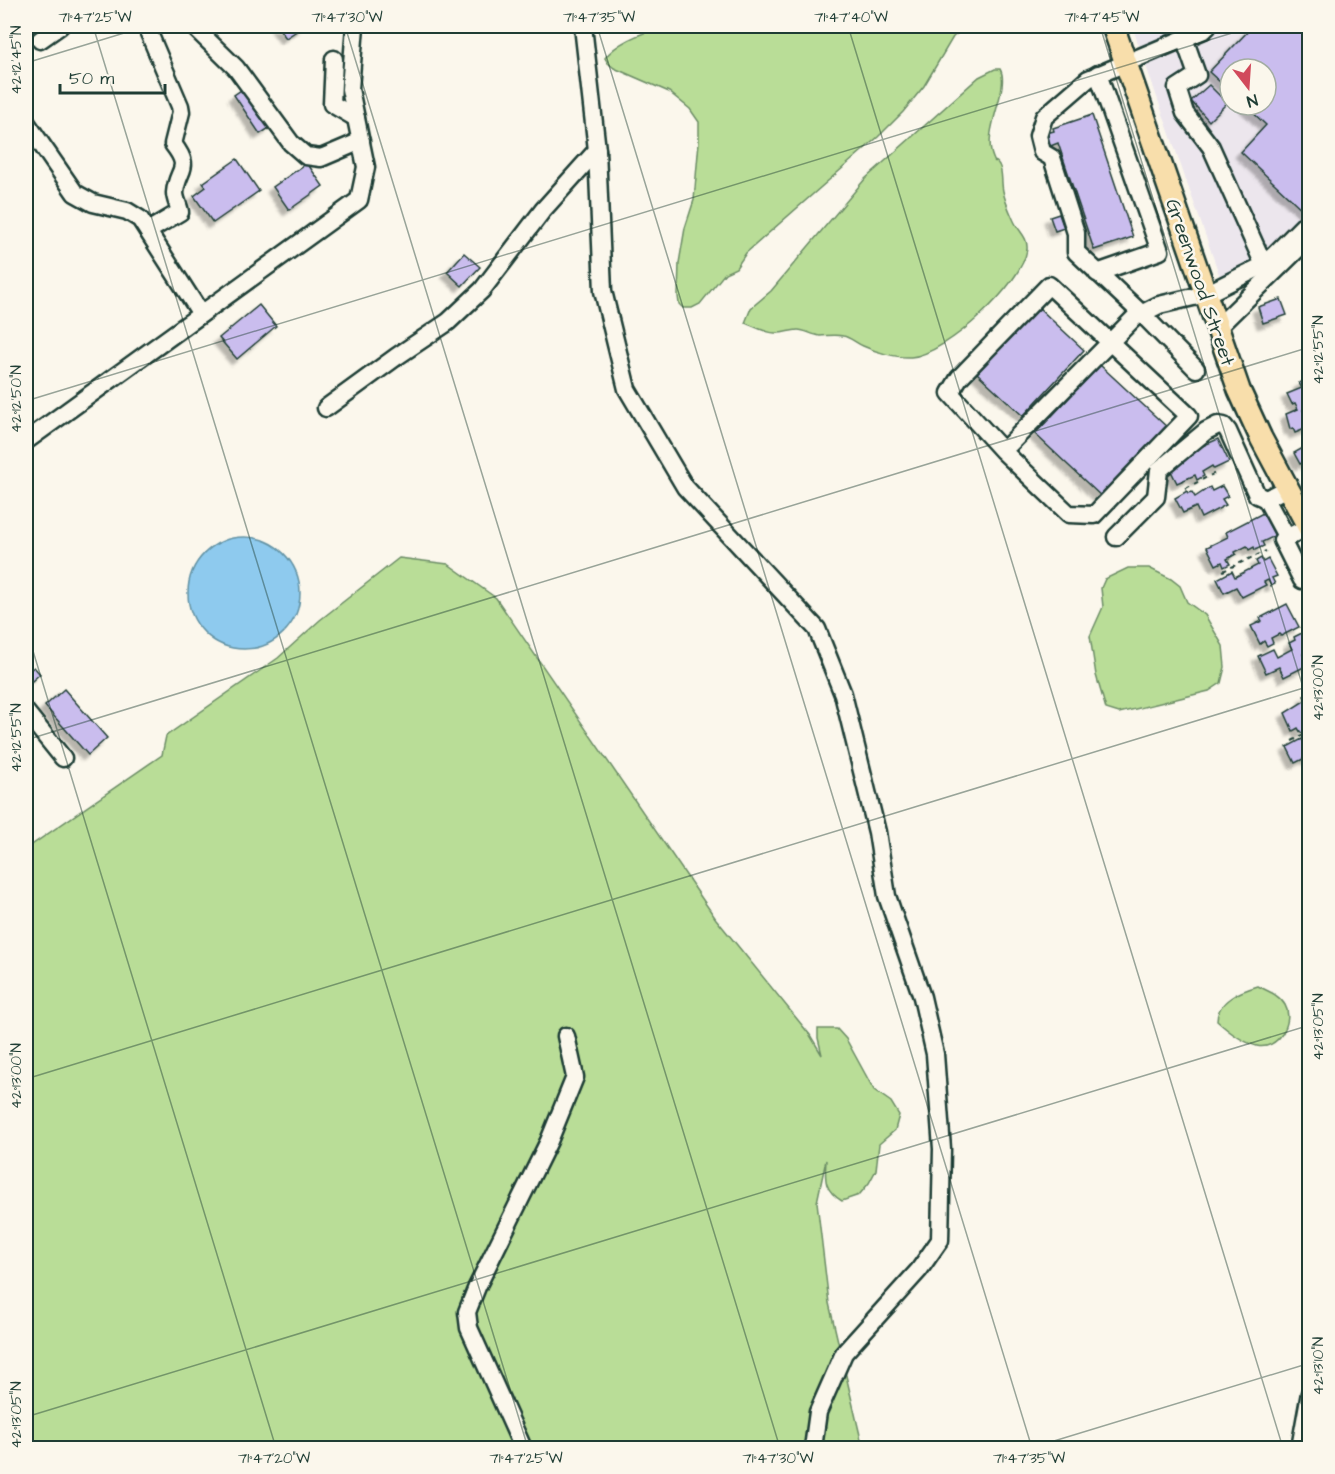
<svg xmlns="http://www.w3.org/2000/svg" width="1335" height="1474" viewBox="0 0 1335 1474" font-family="'Architects Daughter',sans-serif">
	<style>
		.built { fill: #ece6ed; fill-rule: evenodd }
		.green { fill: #b9dd97; stroke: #6c8d66; stroke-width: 1.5 }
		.water { fill: #8ecaee; stroke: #6292a4; stroke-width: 1.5 }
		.building { fill: #cabdee; stroke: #1f3d34; stroke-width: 1.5; filter: url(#shadow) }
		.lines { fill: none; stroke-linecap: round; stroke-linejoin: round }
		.minor-casing { stroke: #1f3d34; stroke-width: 21 }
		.major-casing { stroke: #1f3d34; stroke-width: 26 }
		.path { stroke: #1f3d34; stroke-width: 2; stroke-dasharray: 4.5 4.5; stroke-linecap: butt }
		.minor { stroke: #fbf7ec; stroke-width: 16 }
		.major { stroke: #f8deab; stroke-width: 21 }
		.ticks { fill: none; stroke: #1f3d34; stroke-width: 1.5; stroke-opacity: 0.45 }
		.labels { text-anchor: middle; stroke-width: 5; stroke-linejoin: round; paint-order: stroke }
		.street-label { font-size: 20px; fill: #1f3d34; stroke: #fbf7ec }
		.neatline { fill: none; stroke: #1f3d34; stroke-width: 2 }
		.ticks-label { font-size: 15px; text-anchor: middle; fill: #1f3d34 }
	</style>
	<defs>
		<filter id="shadow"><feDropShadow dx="-5.5" dy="5.5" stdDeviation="1.5" flood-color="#0004"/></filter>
	</defs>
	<rect width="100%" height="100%" fill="#fbf7ec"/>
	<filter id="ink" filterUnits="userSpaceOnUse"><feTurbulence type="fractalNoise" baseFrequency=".0167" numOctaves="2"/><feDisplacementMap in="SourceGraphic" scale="12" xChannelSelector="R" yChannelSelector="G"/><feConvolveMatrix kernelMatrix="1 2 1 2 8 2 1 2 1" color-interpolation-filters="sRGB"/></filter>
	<g filter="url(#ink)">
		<path class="built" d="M1132,26h177v186l-83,82zM1230,69h36v36h-36z"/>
		<g class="green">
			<path d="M667,26h300l-14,11 -29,49 -21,26 -25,25 -132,116 -10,15 -11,5 -25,31 -8,4h-9l-4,-4 -1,-8 1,-33 6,-35 9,-28 5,-58v-20l-9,-13 -21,-17 -55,-24 -6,-5 -3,-5c13,-17 42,-27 62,-32z"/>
			<path d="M995,69h5c11,19 -19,62 -7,89 3,8 1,-1 6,7 4,7 2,18 4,26 2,11 7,21 11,30 5,11 14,16 13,28 -4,35 -81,105 -116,108 -15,1 -35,-5 -48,-11 -7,-3 -13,-9 -20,-10 -8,-2 -16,0 -23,0 -8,-1 -15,-6 -22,-6 -8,0 -15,4 -23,3 -9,0 -21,-7 -30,-10l6,-15 20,-17 94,-112 114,-102z"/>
			<path d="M399,558l49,6 48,34 220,321 94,116 12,20 -4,-17v-9h19l9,10 28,51 17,12 8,13 -4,15 -16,14 -3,26 -7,13 -10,12 -17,6c-19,-12 -17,-22 -16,-41l-9,42 12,101 34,145h-837v-599l136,-94 4,-19 112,-78 42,-38z"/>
			<path d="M1128,568h21l22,11 9,7 7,16 18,13 18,31 2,21 -4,16 -12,8 -90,22 -13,-4 -10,-34 -6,-39 13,-29 -2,-19 4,-9z"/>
			<path d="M1258,986c10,5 21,9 27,19 10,17 -8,46 -28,41 -15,-4 -29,-15 -40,-25 0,-21 24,-30 41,-35z"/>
		</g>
		<circle class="water" cx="244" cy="593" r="56"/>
		<g class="building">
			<path d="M277,26h27l-18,12z"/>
			<path d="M1253,26h57v183l-4,4 -65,-61 25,-27 -21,-20h21v-36h-36v22l-21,-19z"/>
			<path d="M1209,85l18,18 -18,18 -18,-20z"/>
			<path d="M244,88l27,39 -11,7 -26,-39z"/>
			<path d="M1092,115l41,122 -39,13 -36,-107 -10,4 -5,-13 11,-3 -1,-3z"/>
			<path d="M237,159l22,32 -46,32 -19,-27 12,-9 -3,-4z"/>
			<path d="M307,163l16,23 -34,24 -16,-23z"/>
			<path d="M1059,214l5,14 -9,3 -5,-14z"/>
			<path d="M464,253l16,14 -18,19 -15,-14z"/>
			<path d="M1281,299l6,16 -24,8 -5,-16z"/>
			<path d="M259,305l17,21 -39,33 -18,-21z"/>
			<path d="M1038,307l46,43 -61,66 -46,-43z"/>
			<path d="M1100,365l68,63 -65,70 -68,-64z"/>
			<path d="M1306,380l4,9v7l-6,2 4,10 -5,2 7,17 -15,6 -2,-5 -3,1 -4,-15 12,-5 -3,-6 -3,1 -5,-10 15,-6 -3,-5z"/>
			<path d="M1218,439l11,23 -15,7 -2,-3 -10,6 2,4 -7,4 -2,-5 -18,8 -8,-16 24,-12 -2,-4z"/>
			<path d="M1310,444v24l-4,-7 -6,3 -6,-11z"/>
			<path d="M1222,486l6,10 -6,3 4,6 -25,13 -5,-11 -13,6 -8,-15 12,-7 1,2 4,-1 3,5 15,-10 2,4z"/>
			<path d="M1263,513l12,23 -13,6 2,4 -9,4 -1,-3 -5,3 -2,-4 -12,6 1,2 -9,5 3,5 -6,3 -2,-5 -6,3 -9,-18 21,-10 -2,-5z"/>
			<path d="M1261,558l2,4 5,-3 9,17 -5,2 3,6 -4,2 -3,-6 -4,2 2,3 -24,12 -6,-10 -12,6 -7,-14 15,-8 3,6 23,-12 -2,-4z"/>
			<path d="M1287,604l12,23 -18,9 -2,-2 -8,4 2,5 -6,3 -3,-5 -4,3 -9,-18 11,-5 -2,-3z"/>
			<path d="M1306,631l4,7v12l-7,4 5,11 -24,12 -5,-10 -13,6 -8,-17 15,-7 4,8 15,-8 -3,-6 6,-3 -1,-3z"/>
			<path d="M34,667l6,7 -14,12v-13z"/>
			<path d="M64,689l43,49 -19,17 -43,-49z"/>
			<path d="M1310,694v28l-6,3 2,6 -5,2 -3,-5 -5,3 -8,-18 21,-13 -2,-4z"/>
			<path d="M1302,739l4,7 4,-1v16l-3,-4 -12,6 -8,-16z"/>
		</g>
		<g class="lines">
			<defs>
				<g id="minor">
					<path d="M146,26l34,80 1,6 -8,32c20,26 4,24 2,49 0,6 4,13 5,19l-32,19"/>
					<path d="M193,26l43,42 55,75 15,13 15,2 40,-17"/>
					<path d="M40,40l20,-14"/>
					<path d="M334,59l-2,45 24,14"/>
					<path d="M26,122l49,71 18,10 34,8 13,8 61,95"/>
					<path d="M597,150l6,141 24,98 58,98 132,142 26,65 34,138 10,64 35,101 13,57 7,95 -2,91 -21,30 -75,83 -26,59 -5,36"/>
					<path d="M1264,265l46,-46"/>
					<path d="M1097,273l63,-22 -62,-177"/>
					<path d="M1217,328l93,-91"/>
					<path d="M1196,369l-54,-55 -66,-62v-19l-24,-75 -10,-6 -4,-16 6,-19 44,-38 116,-49 4,-4"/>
					<path d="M326,408l70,-51 52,-35 34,-32 61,-80 54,-60 -14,-124"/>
					<path d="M26,441l333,-241 7,-33 -16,-78 5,-63"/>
					<path d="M1003,451l66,63 25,1 95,-99 -140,-131 -90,93 -9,15 53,58 132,-134 24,-12 47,-11 58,-29 -53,-118 -26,-34 -8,-25 20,-13 -13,-37"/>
					<path d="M1116,537l40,-40 3,-27 47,-39 12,-6 6,1 4,5 29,64 9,4"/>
					<path d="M1287,538l-21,-39 21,-11"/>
					<path d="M1302,580l-20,-40 26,-13"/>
					<path d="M26,712l37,46"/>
					<path d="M523,1448l-54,-120 -2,-16 10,-25 72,-146 26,-64 -9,-41"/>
					<path d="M1300,1448l10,-55"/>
				</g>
				<path id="major" d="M1113,26l126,364 22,48 49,92"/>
			</defs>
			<use href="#minor" class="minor-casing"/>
			<use href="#major" class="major-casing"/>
			<g class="path">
				<path d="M1186,488l31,-16"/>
				<path d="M1223,571l43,-20"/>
				<path d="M1292,741l18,-9"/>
			</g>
			<use href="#minor" class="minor"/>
			<use href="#major" class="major"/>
		</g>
	</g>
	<path class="ticks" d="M93,26l435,1422M345,26l435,1422M597,26l435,1422M848,26l435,1422M1100,26l210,684M26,63l121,-37M26,401l1229,-375M26,628l250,820M26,740l1284,-393M26,1079l1284,-393M26,1417l1284,-392M1031,1448l279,-85"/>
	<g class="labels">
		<g class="street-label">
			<text transform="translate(1201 282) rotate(71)" y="7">Greenwood Street</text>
		</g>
	</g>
	<rect width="1335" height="1474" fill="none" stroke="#fbf7ec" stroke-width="66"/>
	<g transform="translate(1248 87) rotate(163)"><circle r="28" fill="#fbf7ec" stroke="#a3ada2" stroke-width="1.5"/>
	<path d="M0-4.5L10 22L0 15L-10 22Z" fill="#d1495b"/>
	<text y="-9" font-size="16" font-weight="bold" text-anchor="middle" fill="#1f3d34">N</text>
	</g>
	<path d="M60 84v9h105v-9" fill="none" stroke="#1f3d34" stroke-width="3"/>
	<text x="69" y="84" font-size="18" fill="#1f3d34" stroke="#fbf7ec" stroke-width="4.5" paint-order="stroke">50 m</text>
	<rect x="33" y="33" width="1269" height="1408" class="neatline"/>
	<g class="ticks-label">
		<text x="95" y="22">71°47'25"W</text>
		<text x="347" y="22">71°47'30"W</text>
		<text x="599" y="22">71°47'35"W</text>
		<text x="851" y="22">71°47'40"W</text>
		<text x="1102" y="22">71°47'45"W</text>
		<text transform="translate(16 60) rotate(-90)" y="5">42°12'45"N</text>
		<text transform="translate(1318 350) rotate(-90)" y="5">42°12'55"N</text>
		<text transform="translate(16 399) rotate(-90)" y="5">42°12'50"N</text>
		<text transform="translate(1318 688) rotate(-90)" y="5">42°13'00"N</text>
		<text transform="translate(16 738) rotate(-90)" y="5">42°12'55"N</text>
		<text transform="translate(1318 1027) rotate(-90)" y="5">42°13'05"N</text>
		<text transform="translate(16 1076) rotate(-90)" y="5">42°13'00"N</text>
		<text transform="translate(1318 1366) rotate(-90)" y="5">42°13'10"N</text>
		<text transform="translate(16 1415) rotate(-90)" y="5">42°13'05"N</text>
		<text x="274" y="1463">71°47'20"W</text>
		<text x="526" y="1463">71°47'25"W</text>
		<text x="778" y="1463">71°47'30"W</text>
		<text x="1029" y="1463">71°47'35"W</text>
	</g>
</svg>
